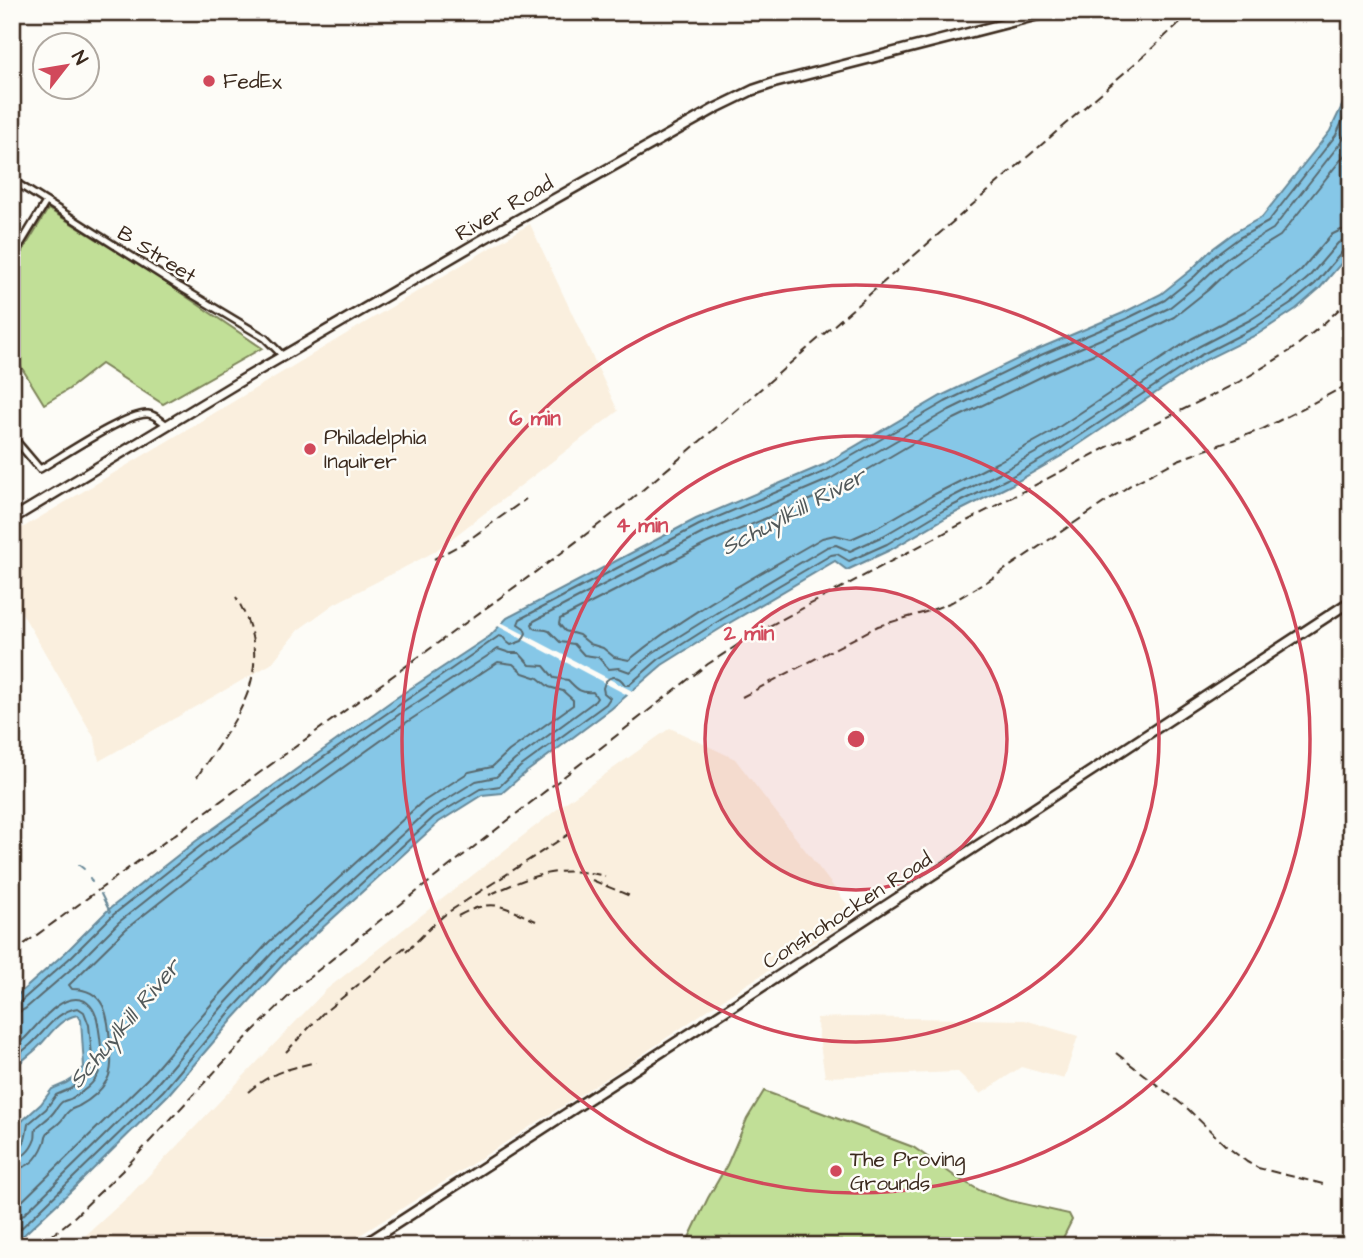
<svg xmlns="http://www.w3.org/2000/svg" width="1363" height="1258" viewBox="0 0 1363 1258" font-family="'Architects Daughter',sans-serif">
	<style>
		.built { fill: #faefde }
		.green { fill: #c1df97; stroke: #7e845a; stroke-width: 2 }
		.water { fill: #86c7e7; stroke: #688897; stroke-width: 2 }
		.pier { fill: #fdfcf7 }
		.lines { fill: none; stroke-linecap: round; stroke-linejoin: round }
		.shore { stroke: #59696e; stroke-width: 2 }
		.stream { stroke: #688897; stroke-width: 2 }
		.minor-casing { stroke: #3b2a1e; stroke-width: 10 }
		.secondary-casing { stroke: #3b2a1e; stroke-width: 13 }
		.minor { stroke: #fdfcf7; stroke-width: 5 }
		.secondary { stroke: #fdfcf7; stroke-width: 8 }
		.rail { stroke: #3b2a1e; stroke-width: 2; stroke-dasharray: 10 5; stroke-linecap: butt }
		.ring { fill: none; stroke: #d1495b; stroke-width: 3.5 }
		.poi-dot { fill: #d1495b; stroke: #fdfcf7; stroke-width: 2.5 }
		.labels { text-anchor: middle; stroke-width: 5; stroke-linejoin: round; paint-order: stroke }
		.poi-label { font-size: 21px; fill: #3b2a1e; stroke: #fdfcf7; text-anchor: start }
		.street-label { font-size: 21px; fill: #3b2a1e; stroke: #fdfcf7 }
		.water-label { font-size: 23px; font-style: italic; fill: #52595a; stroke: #fdfcf7 }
		.centre { fill: #d1495b; stroke: #fdfcf7; stroke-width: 3.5 }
		.ring-label { font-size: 21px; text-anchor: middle; font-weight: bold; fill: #d1495b; stroke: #fdfcf7; stroke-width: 5; stroke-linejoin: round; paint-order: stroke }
	</style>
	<rect width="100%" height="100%" fill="#fdfcf7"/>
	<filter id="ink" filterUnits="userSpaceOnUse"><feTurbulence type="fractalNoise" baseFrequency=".0143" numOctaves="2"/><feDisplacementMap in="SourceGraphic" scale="14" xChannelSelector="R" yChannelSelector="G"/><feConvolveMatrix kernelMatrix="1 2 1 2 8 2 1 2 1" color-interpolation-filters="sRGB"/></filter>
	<g filter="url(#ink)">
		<g class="built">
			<path d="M530,224l88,187 -184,141 -100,52 -36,26 -27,34 -172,97 -4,-22 -83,-143v-62z"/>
			<path d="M670,728l65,31 121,157 -131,82 -98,67 -284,181h-269l56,-51 197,-206 238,-186z"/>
			<path d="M850,1017l175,3 53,16 -14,43 -43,-12 -40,27 -23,-22 -133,5 -9,-59z"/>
		</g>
		<g class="green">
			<path d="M48,209l108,67 106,72 -99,56 -62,-40 -32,25 -25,15 -32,-52v-83z"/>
			<path d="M764,1091l149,56 43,30 25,14 26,9 62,14 3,6 -13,26h-374l23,-48 19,-33 20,-46z"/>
		</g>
		<path class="water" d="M1351,87v165l-31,36 -24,21 -38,25 -53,26 -142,95 -52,30 -64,32 -57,33 -43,20 -12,-9 -109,64 -64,40 -51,44 -86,64 -23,20 -20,2 -43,27 -152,138 -53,58 -66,77 -94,93 -62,58v-102c8,-4 8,-14 9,-22l20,-18 11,-15 14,-6 11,-7 7,-9 -3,-47 -3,-5c-20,3 -30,24 -44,36 -7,6 -15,12 -22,19v-70l54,-48 42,-42 88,-69 197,-141 97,-64 17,-18 189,-99 127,-54 118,-69 97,-47 85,-36 38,-19 30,-24 20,-20 24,-18 27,-15 68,-86z"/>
		<path class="pier" d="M499,621l78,41 59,31 -5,4 -135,-72z"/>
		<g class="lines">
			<g class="shore">
				<path d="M1351,124l-9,17 -69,88 -29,17 -22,16 -21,20 -32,26 -40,19 -84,36 -96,47 -119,69 -127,54 -169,88 -2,3c2,8 10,4 17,7l11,11 14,2 10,11 14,2 11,12 10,-1 11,4 24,-20 64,-40 109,-65 9,-2 14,6 33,-15 57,-33 63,-32 52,-29 143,-95 52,-27 36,-23 22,-19 30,-35 6,-3h7"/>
				<path d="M1351,147l-71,89 -31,19 -20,15 -21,20 -34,27 -40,20 -85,36 -95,46 -119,70 -127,54 -148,76 -1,5 6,7 14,4 11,9 13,4 11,9 15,3c58,-48 128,-84 193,-122l13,-3 16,4 27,-12 57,-33 63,-32 52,-29 141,-94 54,-28 35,-23 21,-18 30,-35 10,-5 10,-1"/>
				<path d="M12,1004l8,-2 51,-45 42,-42 87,-69 105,-76 194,-134 4,1 4,5 4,3 11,-4 4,-8 -2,-5 -6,-4 2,-5 179,-94 127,-54 119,-69 96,-47 85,-36 39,-19 30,-24 21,-21 23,-17 29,-16 68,-87 15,-32"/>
				<path d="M12,1013l7,-1 6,-3 52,-45 42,-42 87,-69 195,-140 97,-64 12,4h9l11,12 14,1 10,12 14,2c8,8 12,14 25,12l4,6 -2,3 -80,59 -19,17 -20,4 -48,30 -152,138 -54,58 -66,78 -144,141"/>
				<path d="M12,1048c4,-3 9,-6 13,-10 13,-13 37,-48 60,-37 8,5 12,15 13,23 2,13 6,35 1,48 -4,11 -17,21 -27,26 -3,2 -7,2 -10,4 -5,4 -8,12 -14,16 -3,3 -10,7 -12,11 -1,3 0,7 -1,10 -4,11 -11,19 -23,20"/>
				<path d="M12,1060c6,-5 12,-10 18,-15 15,-13 26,-34 48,-37l6,4 5,13 3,31 -1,13 -10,12 -11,8 -14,6 -10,14 -18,15c-2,11 -2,25 -16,26"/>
				<path d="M12,1169c16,0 26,-10 32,-25 2,-3 1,-7 3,-10 2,-4 9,-8 12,-11 4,-3 6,-9 10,-12 3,-3 7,-3 10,-5 11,-6 22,-15 28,-26 6,-11 4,-25 3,-37 -2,-27 -4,-54 -38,-54l-3,-4 57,-56 86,-68 195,-139 91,-60 15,2 10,9 15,5 11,9 14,4 10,9v5l-64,46 -17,16 -23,5 -48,31 -152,139 -54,58 -67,78 -136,133"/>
				<path d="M12,1237l151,-146 66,-78 53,-57 152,-139 46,-28 20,-3 20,-19 86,-63 4,-6 -6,-5 -1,-5c3,-13 15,-15 22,-3h4l30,-26 63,-40 109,-64 6,-1 12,7 38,-17 57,-34 63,-31 53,-30 141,-94 53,-27 37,-24 24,-20 28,-33 8,-3"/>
			</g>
			<g class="stream">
				<path d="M79,865l5,4"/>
				<path d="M90,878l2,4"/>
				<path d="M101,894l9,18"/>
			</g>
			<defs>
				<g id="minor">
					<path d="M12,180l168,107 85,51 18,18"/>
					<path d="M12,258l34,-56"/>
					<path d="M12,436l28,33c21,-12 87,-57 108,-55 8,1 13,7 19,11"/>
				</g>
				<g id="secondary">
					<path d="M12,519l235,-142 240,-140 229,-129 37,-18 21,-7 276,-71"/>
					<path d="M362,1246l372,-241 617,-404"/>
				</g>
			</defs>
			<use href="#minor" class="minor-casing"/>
			<use href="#secondary" class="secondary-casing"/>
			<use href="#minor" class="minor"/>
			<use href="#secondary" class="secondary"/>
			<g class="rail">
				<path d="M434,559l33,-18 59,-42"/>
				<path d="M742,697l136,-71 51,-15 23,-9 36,-21 144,-97 46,-24 85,-31 88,-46"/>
				<path d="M197,777c41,-62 82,-105 39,-180"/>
				<path d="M592,880l38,16"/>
				<path d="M489,895c43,-20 68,-30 116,-19"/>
				<path d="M458,916c35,-19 44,-10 78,5"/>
				<path d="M406,952l30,-30 11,-9 122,-79"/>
				<path d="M12,953l544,-396 70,-53 99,-84 422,-367 44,-41"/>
				<path d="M286,1052l36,-38 83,-67"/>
				<path d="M1116,1053l72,56 38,37 21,16 11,6 65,16"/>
				<path d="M248,1092c23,-20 40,-23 68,-30"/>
				<path d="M39,1246l32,-26 52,-50 128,-137 49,-48 78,-63 330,-258 50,-32 222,-118 133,-70 128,-63 49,-30 31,-25 30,-28"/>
			</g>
		</g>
	</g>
	<circle cx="856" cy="739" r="151" fill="#d1495b" fill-opacity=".12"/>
	<g class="ring">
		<circle cx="856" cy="739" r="151"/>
		<circle cx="856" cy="739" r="303"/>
		<circle cx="856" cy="739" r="454"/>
	</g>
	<g class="poi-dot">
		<circle cx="209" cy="81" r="7"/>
		<circle cx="310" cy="449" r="7"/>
		<circle cx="836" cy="1171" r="7"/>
	</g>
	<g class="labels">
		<g class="poi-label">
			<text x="223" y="88">FedEx</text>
			<text x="324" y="444">Philadelphia<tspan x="324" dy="24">Inquirer</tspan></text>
			<text x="850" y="1166">The Proving<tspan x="850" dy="24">Grounds</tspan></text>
		</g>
		<g class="street-label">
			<text transform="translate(504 208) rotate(-30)" y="7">River Road</text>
			<text transform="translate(157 254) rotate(32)" y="7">B Street</text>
			<text transform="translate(847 910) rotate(-33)" y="7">Conshohocken Road</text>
		</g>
		<g class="water-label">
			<text transform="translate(793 511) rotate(-28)" y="8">Schuylkill River</text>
			<text transform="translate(124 1023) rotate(-50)" y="8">Schuylkill River</text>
		</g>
	</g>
	<circle cx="856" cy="739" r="10" class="centre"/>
	<g class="ring-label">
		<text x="535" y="425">6 min</text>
		<text x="642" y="532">4 min</text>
		<text x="749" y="640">2 min</text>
	</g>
	<rect width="1363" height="1258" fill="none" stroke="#fdfcf7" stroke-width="42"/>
	<rect x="21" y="21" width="1321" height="1216" fill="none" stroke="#3b2a1e" stroke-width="2.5" filter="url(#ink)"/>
	<g transform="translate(66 66) rotate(59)"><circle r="33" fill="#fdfcf7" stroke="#afa8a0" stroke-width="2"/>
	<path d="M0-5L12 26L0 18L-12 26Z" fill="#d1495b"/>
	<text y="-10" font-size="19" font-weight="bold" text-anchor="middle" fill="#3b2a1e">N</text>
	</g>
</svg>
